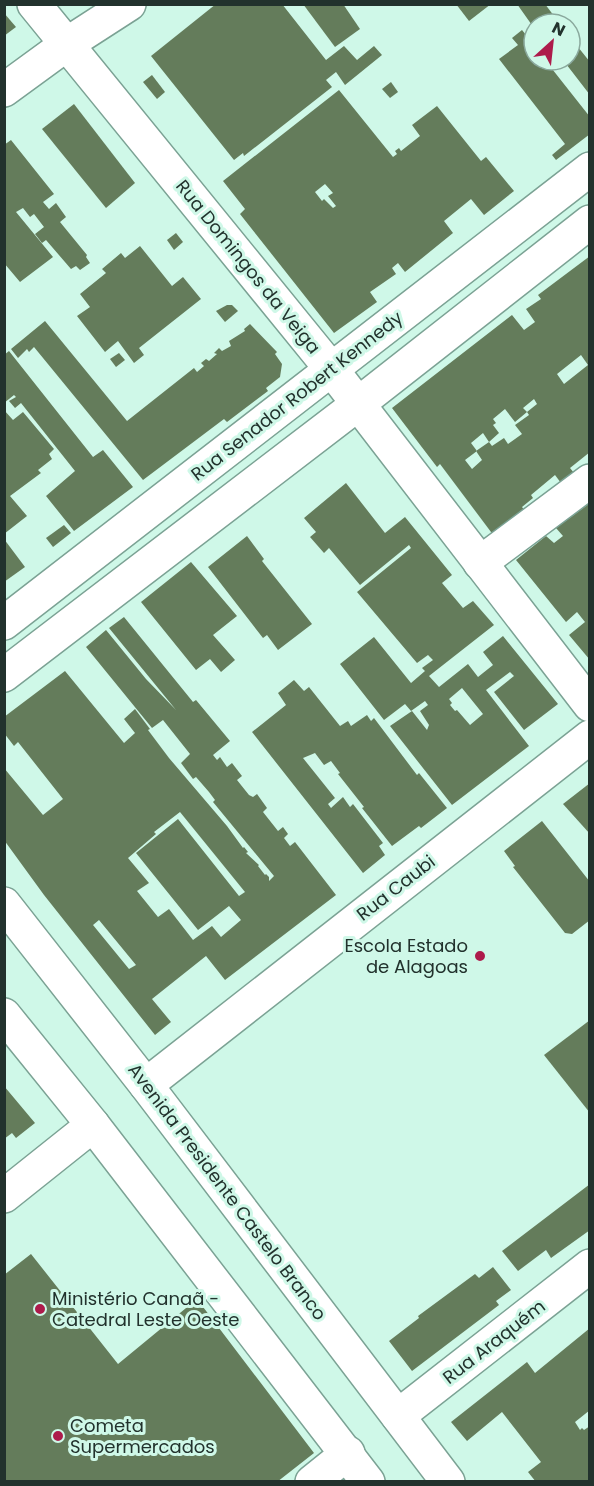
<svg xmlns="http://www.w3.org/2000/svg" width="594" height="1486" viewBox="0 0 594 1486" font-family="Poppins,sans-serif">
	<style>
		.building { fill: #647c5b; fill-rule: evenodd }
		.lines { fill: none; stroke-linecap: round; stroke-linejoin: round }
		.minor-casing { stroke: #7ba294; stroke-width: 36 }
		.tertiary-casing { stroke: #7ba294; stroke-width: 36 }
		.primary-casing { stroke: #7ba294; stroke-width: 36 }
		.minor { stroke: #fff; stroke-width: 33 }
		.tertiary { stroke: #fff; stroke-width: 33 }
		.primary { stroke: #fff; stroke-width: 33 }
		.poi-dot { fill: #ad1b4b; stroke: #cff8e8; stroke-width: 2 }
		.labels { text-anchor: middle; stroke-width: 6; stroke-linejoin: round; paint-order: stroke }
		.street-label { font-size: 18px; fill: #22322d; stroke: #cff8e8 }
		.poi-label { font-size: 18px; fill: #22322d; stroke: #cff8e8; text-anchor: start }
	</style>
	<rect width="100%" height="100%" fill="#cff8e8"/>
	<g class="building">
		<path d="M216,4h66l44,56 18,-14 13,14 17,-14 8,9 -37,30 -9,-13 -10,8 6,7 -88,69 -1,-3 -9,7 -83,-104z"/>
		<path d="M303,4h40l17,25 -25,18z"/>
		<path d="M456,4h35l-22,17z"/>
		<path d="M517,4h28l15,20h-26v4z"/>
		<path d="M4,13l12,14 -12,9z"/>
		<path d="M522,30l12,15v15h11l45,57v17l-34,26 -4,-5 13,-11 -66,-85 19,-14 -6,-7z"/>
		<path d="M570,37l20,25v33l-27,-35h7z"/>
		<path d="M152,75l13,17 -8,7 -14,-17z"/>
		<path d="M391,82l7,10 -8,6 -8,-9z"/>
		<path d="M339,90l54,67 4,-3 -2,-3 4,-3 2,3 19,-15 -8,-11 25,-19 44,55 5,-4 28,34 -30,24 -13,-16 -27,22 9,12 -48,39 -7,-9 -6,5 4,6 -26,18 7,10 -43,31 -94,-119 5,-5 -22,-28zM325,184l8,9 -5,3 8,10 -3,2 -9,-9 -2,2 -7,-9z"/>
		<path d="M74,104l61,79 -29,25 -64,-79z"/>
		<path d="M11,140l43,54 -11,8 6,7 7,-6 10,14 -6,5 27,33 -1,2 4,6 -10,7 -4,-4 -5,3 -25,-29 -4,3 -7,-9 9,-7 -10,-13 -4,3 -7,-9 -7,4 37,45 -33,25 -16,-19v-118z"/>
		<path d="M176,233l7,9 -9,8 -7,-10z"/>
		<path d="M140,246l32,40 11,-9 18,22 -62,49 5,7 -10,8 -16,-22 -13,11 -28,-36 13,-9 -10,-13 26,-21 -4,-4 19,-16 4,5z"/>
		<path d="M590,256v196l-20,16 4,5 -13,10 -6,-8 -24,20 2,3 -11,9 3,4 -31,25 -54,-72 -3,3 -45,-59 120,-93 12,15 11,-8 -9,-13 15,-10 -3,-4zM581,355l7,10 -24,19 -7,-10zM534,399l3,5 -10,8 2,3 -14,10 7,9 -14,10 -4,-6 -12,8 -3,-4 -13,9 6,9 -10,9 -7,-9 12,-9 -6,-8 12,-10 6,9 10,-9 -6,-8 3,-2 -3,-4 12,-10 10,13 12,-10 -4,-4z"/>
		<path d="M227,305h5l6,6 -13,11 -9,-11z"/>
		<path d="M45,321l82,100 67,-53 3,4 7,-6 -3,-3 5,-4 3,2 8,-7 -3,-1 5,-5 3,3 9,-5 -2,-5 16,-10 -1,-2 6,-5 27,28 -2,2 7,10 -2,13 -14,11 2,3 -41,31 -3,-3 -81,61 -109,-133 -5,5 -2,-3 -9,9 -7,-9z"/>
		<path d="M9,351l84,106 10,-7 30,37 -59,44 -28,-35 29,-25 -54,-68 -6,5 -6,-7 7,-4 -2,-2 -10,8v-48z"/>
		<path d="M119,353l6,7 -9,7 -6,-8z"/>
		<path d="M4,410l9,10 10,-8 31,37 -5,5 3,5 -14,11 3,3 -31,23 17,20 -23,18z"/>
		<path d="M346,483l39,50 20,-16 47,58 -10,8 21,25 10,-7 21,24 -65,51 10,11 29,-23 10,13 15,-12 -10,-13 20,-16 55,68 -34,26 -30,-38 20,-16 -4,-4 -24,18 43,56 -77,59 -62,-79 22,-15 15,19 2,-5 -9,-14 8,-6 -3,-4 -14,10 -6,-7 -21,16 -44,-56 34,-27 37,46 14,-12 -3,-3 11,-8 -5,-5 -11,8 -60,-71 54,-44 -2,-3 -49,40 -31,-37 -5,5 -14,-16 6,-5 -12,-14zM462,688l21,26 -13,11 -13,-15 -2,1 -5,-6 2,-2 -3,-4z"/>
		<path d="M590,503v157l-21,-25 16,-13 -8,-10 -11,10 -50,-62 30,-24 8,7 9,-7 -7,-8z"/>
		<path d="M64,525l7,8 -18,14 -7,-9z"/>
		<path d="M247,536l17,23 -2,2 50,63 -34,26 -11,-15 -4,3 -55,-71z"/>
		<path d="M4,539l21,28 -21,15z"/>
		<path d="M191,562l46,54 -24,19 22,25 -14,12 -11,-13 -14,11 -55,-68z"/>
		<path d="M124,617l69,85 3,-2 34,41 -17,14 4,5 3,-3 7,10 5,-4 10,13 -5,4 12,15 4,2 4,-3 10,14 -4,4 15,19 5,-4 5,7 -4,4 6,8 5,-4 41,53 -111,85 -19,-24 -54,43 19,23 -16,13 -111,-140 -40,-55v-72l39,47 20,-16 -45,-57 -4,4 -10,-13v-16l61,-46 59,72 11,-10 -11,-14 11,-10 15,20 -2,1 21,28 58,68 16,22 1,-1 4,5 -2,1 13,12 -1,1 7,9 1,-1 3,3v4l5,-5 -61,-74 2,-2 -6,-8 -13,-15 -3,2 -12,-16 9,-9 -27,-34 -11,8 -66,-81 20,-17 40,49 30,31 -67,-82zM180,812l65,80 -6,4 -61,-77 -42,34 62,77 31,-24 12,14 -20,17 -9,-11 -19,14 -24,-31 -11,8 -21,-26 12,-8 -21,-25 28,-24 -2,-2zM99,920l37,45 -7,4 -36,-44z"/>
		<path d="M294,680l10,11 5,-4 31,39 8,-5 3,5 16,-11 4,6 3,-3 43,57 2,-2 28,35 -26,20 -2,-2 -27,20 -30,-38 2,-1 -26,-33 2,-1 -9,-12 -7,4 -9,-12 -12,5 32,40 -7,6 3,4 12,-11 7,10 3,-3 30,39 -4,3 6,9 -22,18 -111,-141 34,-27 -8,-12z"/>
		<path d="M590,783v51l-27,-30z"/>
		<path d="M542,821l48,61v38l-18,14 -7,-1 -52,-66 2,-1 -11,-15z"/>
		<path d="M590,1020v93l-46,-58z"/>
		<path d="M4,1086l31,37 -19,15 -4,-5 -8,6z"/>
		<path d="M590,1184v46l-39,28 -5,-8 -28,21 -16,-20z"/>
		<path d="M31,1254l87,110 79,-65 117,154 -37,29h-273v-207z"/>
		<path d="M493,1267l18,23 -15,11 3,4 -87,66 -23,-30 30,-23 -1,-2 57,-42 4,4z"/>
		<path d="M590,1328v82l-15,12 5,8 2,-2 2,2 6,-4v56h-54l-8,-10 13,-10 -39,-50 -35,29 -16,-19 76,-60 8,11z"/>
	</g>
	<g class="lines">
		<defs>
			<g id="minor">
				<path d="M34,4l298,366 258,335"/>
				<path d="M4,90l63,-46 62,-40"/>
				<path d="M480,563l110,-82"/>
				<path d="M146,1085l444,-348"/>
				<path d="M4,1196l89,-71"/>
				<path d="M398,1416l192,-150"/>
				<path d="M312,1482l36,-29"/>
			</g>
			<g id="tertiary">
				<path d="M4,623l586,-454"/>
				<path d="M4,675l354,-271 232,-182"/>
			</g>
			<g id="primary">
				<path d="M4,904l142,181 302,397"/>
				<path d="M4,1015l89,110 275,357"/>
			</g>
		</defs>
		<use href="#minor" class="minor-casing"/>
		<use href="#tertiary" class="tertiary-casing"/>
		<use href="#primary" class="primary-casing"/>
		<use href="#minor" class="minor"/>
		<use href="#tertiary" class="tertiary"/>
		<use href="#primary" class="primary"/>
	</g>
	<g class="poi-dot">
		<circle cx="480" cy="956" r="6"/>
		<circle cx="40" cy="1309" r="6"/>
		<circle cx="58" cy="1436" r="6"/>
	</g>
	<g class="labels">
		<g class="street-label">
			<text transform="translate(248 267) rotate(51)" y="6">Rua Domingos da Veiga</text>
			<text transform="translate(297 396) rotate(-38)" y="6">Rua Senador Robert Kennedy</text>
			<text transform="translate(396 888) rotate(-38)" y="6">Rua Caubi</text>
			<text transform="translate(227 1192) rotate(53)" y="6">Avenida Presidente Castelo Branco</text>
			<text transform="translate(494 1342) rotate(-38)" y="6">Rua Araquém</text>
		</g>
		<g class="poi-label">
			<text x="468" y="952" text-anchor="end">Escola Estado<tspan x="468" dy="21">de Alagoas</tspan></text>
			<text x="52" y="1305">Ministério Canaã -<tspan x="52" dy="21">Catedral Leste Oeste</tspan></text>
			<text x="70" y="1432">Cometa<tspan x="70" dy="21">Supermercados</tspan></text>
		</g>
	</g>
	<rect width="594" height="1486" fill="none" stroke="#22322d" stroke-width="12"/>
	<g transform="translate(552 42) rotate(27)"><circle r="28" fill="#cff8e8" stroke="#8aa99d" stroke-width="1.5"/>
	<path d="M0-4.5L10 22L0 15L-10 22Z" fill="#ad1b4b"/>
	<text y="-9" font-size="16" font-weight="bold" text-anchor="middle" fill="#22322d">N</text>
	</g>
</svg>
